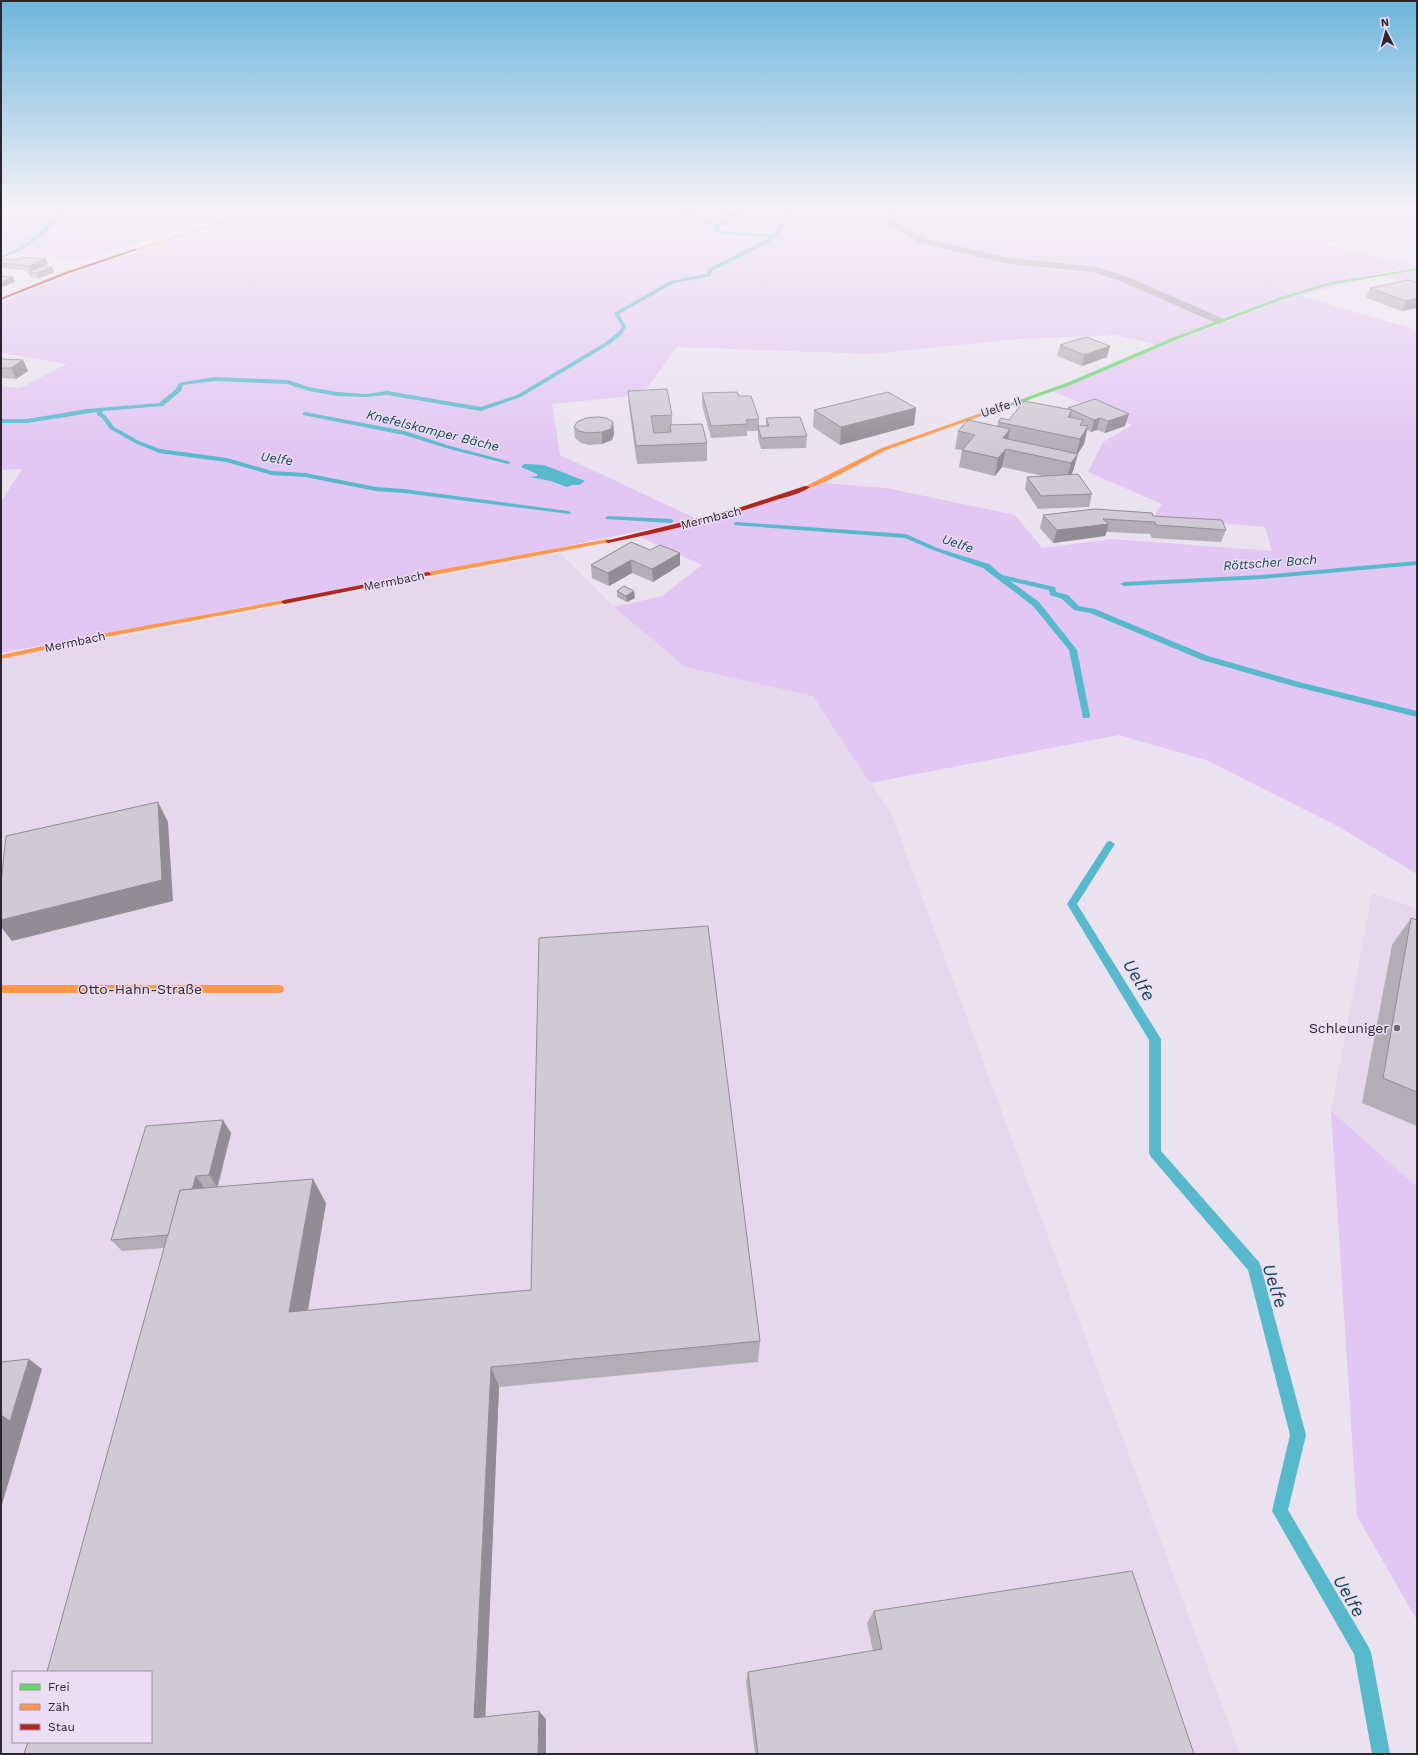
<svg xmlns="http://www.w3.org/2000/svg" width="1418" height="1755" viewBox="0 0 1418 1755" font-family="'Work Sans',sans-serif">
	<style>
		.built { fill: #e5d8ed; fill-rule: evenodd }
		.green { fill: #e2c6f3 }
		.water { fill: #58b9cd }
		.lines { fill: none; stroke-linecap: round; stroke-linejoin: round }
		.stream { fill: #58b9cd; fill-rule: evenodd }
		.street { fill: #a8a2a7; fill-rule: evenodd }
		.fast { fill: #63d668; fill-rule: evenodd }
		.slow { fill: #ff974d; fill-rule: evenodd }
		.jam { fill: #b3261e; fill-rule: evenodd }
		.wall { fill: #b3aeb6 }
		.shaded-wall { fill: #928d94 }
		.building { fill: #d0cad4; stroke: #928d94 }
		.poi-dot { fill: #6e6872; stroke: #ebddf3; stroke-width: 1.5 }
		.labels { text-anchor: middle; stroke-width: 3; stroke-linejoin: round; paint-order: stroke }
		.far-street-label { font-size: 12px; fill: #2b262f; stroke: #ebddf3 }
		.far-water-label { font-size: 13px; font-style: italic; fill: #134954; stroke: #ebddf3 }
		.street-label { font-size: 14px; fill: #2b262f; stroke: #ebddf3 }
		.poi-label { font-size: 14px; fill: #2b262f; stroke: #ebddf3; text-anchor: end }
		.near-water-label { font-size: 18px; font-style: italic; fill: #134954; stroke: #ebddf3 }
	</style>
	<rect width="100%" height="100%" fill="#eae2ee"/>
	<g class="built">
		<path d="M560,553l54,54 71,60 128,29 78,117 349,941h-1239v-1095zM13,1672h138v70h-138z"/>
		<path d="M1372,893l45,16v278l-86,-76z"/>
	</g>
	<g class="green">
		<path d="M1,209h240l-67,23 -93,29 -77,-9 -3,1z"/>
		<path d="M269,209h627l-10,7 24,20 50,14 141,22 116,49 -59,24 -42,-10 -97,4 -149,15 -193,-7 -35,48 -90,9 8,51 137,64 -156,32 -540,102v-151l21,-33 -21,1v-84l19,2 47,-24 -66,-11v-50c86,-40 179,-62 268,-94z"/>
		<path d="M899,209h518v27l-34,-9 -56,17 90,22 -41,8 -155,45 -117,-47 -71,-8 -102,-21 -39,-20 -1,-9z"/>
		<path d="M1412,271l5,2v13l-35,-10z"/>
		<path d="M1297,295l120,35v544l-76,-46 -135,-68 -87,-25 -249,48 -57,-87 -128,-29 -71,-60 48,-11 40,-31 -62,-28 185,-54 61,5 129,27 27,33 70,-9 160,12 -7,-24 -112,-10 9,-13 -74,-32 15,-30 29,-17 -80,-34 126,-51z"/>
		<path d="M1331,1111l86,76v433l-60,-104z"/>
	</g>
	<path class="water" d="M524,464l20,1 41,16 -6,4h-7l-5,2 -16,-6 -21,-4 7,-1v-2l-16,-7z"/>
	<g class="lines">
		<g class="stream">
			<path d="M63,209h4c-16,22 -40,41 -66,49v-2l19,-8 37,-31z"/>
			<path d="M671,209h5l42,15 13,-8 -12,-7h5l9,5 15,-5h6l-15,5 -21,13 2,4 54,4 18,-26h4l-20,28 -8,6 -56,28 -1,5 -37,7 -55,31 7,13 -4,7 -12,10 -89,53 -40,14 -94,-16 -21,2 -29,-1 -28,-5 -22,-7 -73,-3 -31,4 -2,6 -18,15 -60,5 -1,2 4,3 8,11 25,14 21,8 67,9 45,13 33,2 71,14 28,2 164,22 3,2 -1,1 -166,-21 -28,-2 -71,-14 -33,-2 -46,-13 -67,-9 -24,-10 -25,-14 -8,-11 -5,-3v-3l-70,11h-26v-4h26l60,-10 72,-6 17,-14 3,-6 35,-6 74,3 21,7 28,5 29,2 21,-3 94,16 36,-12 89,-53 12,-10 4,-5 -8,-14 56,-32 37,-7 1,-5 63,-32 -40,-2 -13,-2 -4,-6 1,-1z"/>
			<path d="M305,412l100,19 45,15 61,16 -3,2 -62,-16 -42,-13 -101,-20v-2z"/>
			<path d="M608,516l63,3 3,2 -3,2 -65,-4 -1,-1z"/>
			<path d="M736,522l170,12 31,14 52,16 13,11 53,12 1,5 12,3 11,11 16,3 113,47 91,26 118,29v6l-124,-31 -91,-26 -112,-47 -16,-3 -12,-11 -12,-4 -1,-5 -39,-9 29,21 38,48 13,66 -1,2h-6l-14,-68 -36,-44 -50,-38 -50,-18 -28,-12 -171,-13v-2z"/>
			<path d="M1417,561v4l-155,14 -138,7 -4,-2 4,-2 138,-7z"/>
			<path d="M1110,841l5,3 -38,60 84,135v112l98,111 2,5 45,168 -18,75 80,136 3,6 19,102h-18l-18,-100 -82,-143 18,-76 -42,-165 -97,-113 -2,-4v-113l-82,-136 40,-62z"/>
		</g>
		<path class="street" d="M892,209h9l-7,8 1,5 31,17 79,18 91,10 32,10 96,42 1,2 -5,3 -4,-1 -96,-42 -28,-9 -87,-9 -85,-20 -32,-18 -3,-9z"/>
		<path class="fast" d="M1417,268v2l-88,15 -46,14 -107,41 -103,44 -65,23 -5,-1 66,-24 103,-44 109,-41 47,-14z"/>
		<g class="slow">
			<path d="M260,209h5l-129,42 -3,-1z"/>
			<path d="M1004,405l5,1 -123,44 -61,32 -18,7 -3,-2 78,-39z"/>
			<path d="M608,539l2,1v2l-182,34 -3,-2 3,-2z"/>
			<path d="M284,600l2,1v2l-185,35 -100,21v-4l100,-21z"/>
			<path d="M1,985h278l4,1 1,3 -1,3 -4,1h-278z"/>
		</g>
		<g class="jam">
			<path d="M134,249l3,1 -70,24 -66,26v-2l64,-26z"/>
			<path d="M805,486l5,1c-9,7 -25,10 -37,14 -54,18 -109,31 -165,42l-3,-2 127,-31z"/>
			<path d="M428,572l3,2 -1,1 -146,29 -3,-2 3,-2z"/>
		</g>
	</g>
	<g class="wall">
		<path d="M46,259l2,5 -7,3h11l2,5 -15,6 -9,-1 -2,-5 2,-1 -29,-3v-8z"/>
		<path d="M1417,283v25l-15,3 -36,-13 4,-10z"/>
		<path d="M1060,345l47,12 -25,9 -25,-10z"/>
		<path d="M1,359l22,1 5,11 -12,8 -15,-1z"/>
		<path d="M628,391l44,24v10l35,18v18l-70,3 -8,-57z"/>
		<path d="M702,393l37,3 20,23v7h7v-8l41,18 -1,12 -45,1 -3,-11v-7h-11v5l-36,2 -9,-33z"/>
		<path d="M916,408l-2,17 -74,20 -27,-18 1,-17z"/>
		<path d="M1068,408l57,18 -20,7 -8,-3 -6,2 -4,-2 -3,14 -7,10 -4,17 -2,4 21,19 -3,13 -51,2 -13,-20 2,-12 16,-1 -41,-9 -7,9 -36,-9 3,-17 -7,-1 3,-18 39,-5 1,-4 70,-13z"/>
		<path d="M613,422l1,12 -2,6 -10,4 -13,1 -8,-2 -6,-5 -1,-11z"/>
		<path d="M1043,515l110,1 73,14 -5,12 -69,-4 -2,-4 -43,-2 -2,4 -52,7 -13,-15z"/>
		<path d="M631,542l49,23 -27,17 -21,-9 -23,13 -17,-8 -1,-13z"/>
		<path d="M617,591l18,7 -8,4 -10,-5z"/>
		<path d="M1411,918l6,2v206l-55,-23 30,-158z"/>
		<path d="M231,1133l-13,54 108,16 -18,107 452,31 -2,21 -259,25 -14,330 61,2 -522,35 140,-506 -42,3 -11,-11z"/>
		<path d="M874,1611l320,143h-439l-9,-72 2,-10 125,-21 -6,-28z"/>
	</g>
	<g class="shaded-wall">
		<path d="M46,259l2,5 -16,7 -3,-5z"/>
		<path d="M52,267l2,5 -15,6 -3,-5z"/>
		<path d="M13,277l2,5 -14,6v-6z"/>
		<path d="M1417,298v10l-15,3 4,-10z"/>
		<path d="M1110,346l-3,11 -25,9 2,-11z"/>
		<path d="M23,360l5,11 -12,8 -5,-11z"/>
		<path d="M916,408l-2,17 -74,20 1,-18z"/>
		<path d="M1072,410l-4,17v-10z"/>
		<path d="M1129,414l-4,12 -20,7 3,-12z"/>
		<path d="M1100,418l-3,12 -6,2 3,-12z"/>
		<path d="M613,422l1,12 -2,6 -10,4v-12z"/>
		<path d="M1088,426l-4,18 -7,11 1,-1 -5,17 -7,10 5,-18 5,-7 4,-17z"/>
		<path d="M1010,429l-3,17 -4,-8z"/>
		<path d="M1006,449l-4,18 -7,9 3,-18z"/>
		<path d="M1109,524l-4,12 -52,7 4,-13z"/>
		<path d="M680,553v12l-27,17 -1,-13z"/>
		<path d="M631,560l1,13 -23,13 -1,-13z"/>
		<path d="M634,591l1,7 -8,4 -1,-6z"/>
		<path d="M158,802l10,20 5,79 -161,40 -11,-14v-7z"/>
		<path d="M223,1120l8,13 -14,54 -8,-12z"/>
		<path d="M196,1176l9,13 -25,45z"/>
		<path d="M313,1179l13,24 -22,130 -15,-21z"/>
		<path d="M29,1359l13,10 -41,139v-93z"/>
		<path d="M491,1367l8,20 -14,339 -11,-8z"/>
		<path d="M539,1711l7,8v35h-8z"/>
	</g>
	<g class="building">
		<path d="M23,257l23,2 -17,7 -28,-3v-3l3,-1 11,1z"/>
		<path d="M44,266l8,1 -16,6 -8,-1z"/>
		<path d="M1,276l12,1 -12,5z"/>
		<path d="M1408,280l9,3v15l-11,3 -36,-13z"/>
		<path d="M1086,337l24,9 -26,9 -24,-10z"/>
		<path d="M1,359l22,1 -12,8h-10z"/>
		<path d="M667,389l5,26 -21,1 3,17 17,-1 -1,-7 32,-1 5,19 -71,3 -8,-55z"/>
		<path d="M737,392l2,4h12l8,23 -13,1 2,4 -37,2 -9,-33z"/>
		<path d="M888,392l28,16 -75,19 -27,-17z"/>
		<path d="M1095,399l34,15 -21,7 -8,-3 -6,2 -26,-12z"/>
		<path d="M1024,401l48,9 -4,7 15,3 -3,5 8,1 -8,13 -82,-17 3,-4 8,2z"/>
		<path d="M598,417l9,1 6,4 -2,7 -9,3 -14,1 -9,-2 -5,-4 3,-5 9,-4z"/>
		<path d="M800,417l7,19 -46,2 -3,-12h11l-3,-8z"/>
		<path d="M968,420l42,9 -7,9 75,16 -7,9 -65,-14 -8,9 -36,-8 13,-15 -17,-4z"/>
		<path d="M1078,474l14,20 -51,2 -14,-19z"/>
		<path d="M1095,509l57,4 1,3 69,4 4,10 -70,-5 -1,-3 -52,-3 6,5 -52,6 -14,-15z"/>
		<path d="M631,542l19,8 10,-5 20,8 -28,16 -21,-9 -23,13 -17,-8z"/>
		<path d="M624,586l10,5 -8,5 -9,-5z"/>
		<path d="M158,802l4,78 -161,40v-37l5,-47z"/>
		<path d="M1411,918l6,2v172l-34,-14z"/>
		<path d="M708,926l52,415 -269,26 -17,351 65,-7 -1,43h-514l4,-12h123v-70h-104l133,-482 133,-11 -24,133 242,-22 8,-352z"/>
		<path d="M223,1120l-14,55 -13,1 -4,13 -12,1 -12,45 -57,5 35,-114z"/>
		<path d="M29,1359l-19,62 -9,-6v-53z"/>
		<path d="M1132,1571l62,183h-436l-10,-82 134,-23 -8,-38z"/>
	</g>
	<linearGradient id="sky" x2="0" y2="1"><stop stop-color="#6eb6dd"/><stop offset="0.46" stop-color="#f6f2f7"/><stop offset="1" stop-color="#f6f2f7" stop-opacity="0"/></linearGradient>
	<rect width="1418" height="455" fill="url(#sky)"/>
	<circle class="poi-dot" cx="1397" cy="1028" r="4"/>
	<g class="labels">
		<g class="far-street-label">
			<text transform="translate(1001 407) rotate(-19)" y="4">Uelfe II</text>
			<text transform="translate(711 518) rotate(-14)" y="4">Mermbach</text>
			<text transform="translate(394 581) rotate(-11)" y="4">Mermbach</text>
			<text transform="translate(75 642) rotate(-12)" y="4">Mermbach</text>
		</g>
		<g class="far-water-label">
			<text transform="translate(433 430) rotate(14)" y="5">Knefelskamper Bäche</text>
			<text transform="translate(277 458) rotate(9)" y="5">Uelfe</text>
			<text transform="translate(958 543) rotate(19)" y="5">Uelfe</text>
			<text transform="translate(1270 562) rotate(-4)" y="5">Röttscher Bach</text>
		</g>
		<g class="street-label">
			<text x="140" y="994">Otto-Hahn-Straße</text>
		</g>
		<g class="poi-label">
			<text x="1389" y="1033">Schleuniger</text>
		</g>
		<g class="near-water-label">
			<text transform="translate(1139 980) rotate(59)" y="6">Uelfe</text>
			<text transform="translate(1275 1286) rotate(72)" y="6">Uelfe</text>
			<text transform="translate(1349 1596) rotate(60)" y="6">Uelfe</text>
		</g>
	</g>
	<rect width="1418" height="1755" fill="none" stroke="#2b262f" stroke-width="4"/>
	<rect x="12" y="1671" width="140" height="72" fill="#ebddf3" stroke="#9e94a5"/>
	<rect x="20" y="1684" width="20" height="6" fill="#63d668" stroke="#9e94a5"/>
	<text x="48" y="1691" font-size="12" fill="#2b262f">Frei</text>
	<rect x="20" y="1704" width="20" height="6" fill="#ff974d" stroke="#9e94a5"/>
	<text x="48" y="1711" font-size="12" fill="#2b262f">Zäh</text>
	<rect x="20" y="1724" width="20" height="6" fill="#b3261e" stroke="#9e94a5"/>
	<text x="48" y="1731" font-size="12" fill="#2b262f">Stau</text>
	<g transform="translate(1386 32) rotate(354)" stroke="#ebddf3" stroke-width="3" paint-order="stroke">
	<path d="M0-3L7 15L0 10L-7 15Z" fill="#2b262f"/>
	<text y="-6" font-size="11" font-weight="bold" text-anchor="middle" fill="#2b262f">N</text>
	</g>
</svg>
